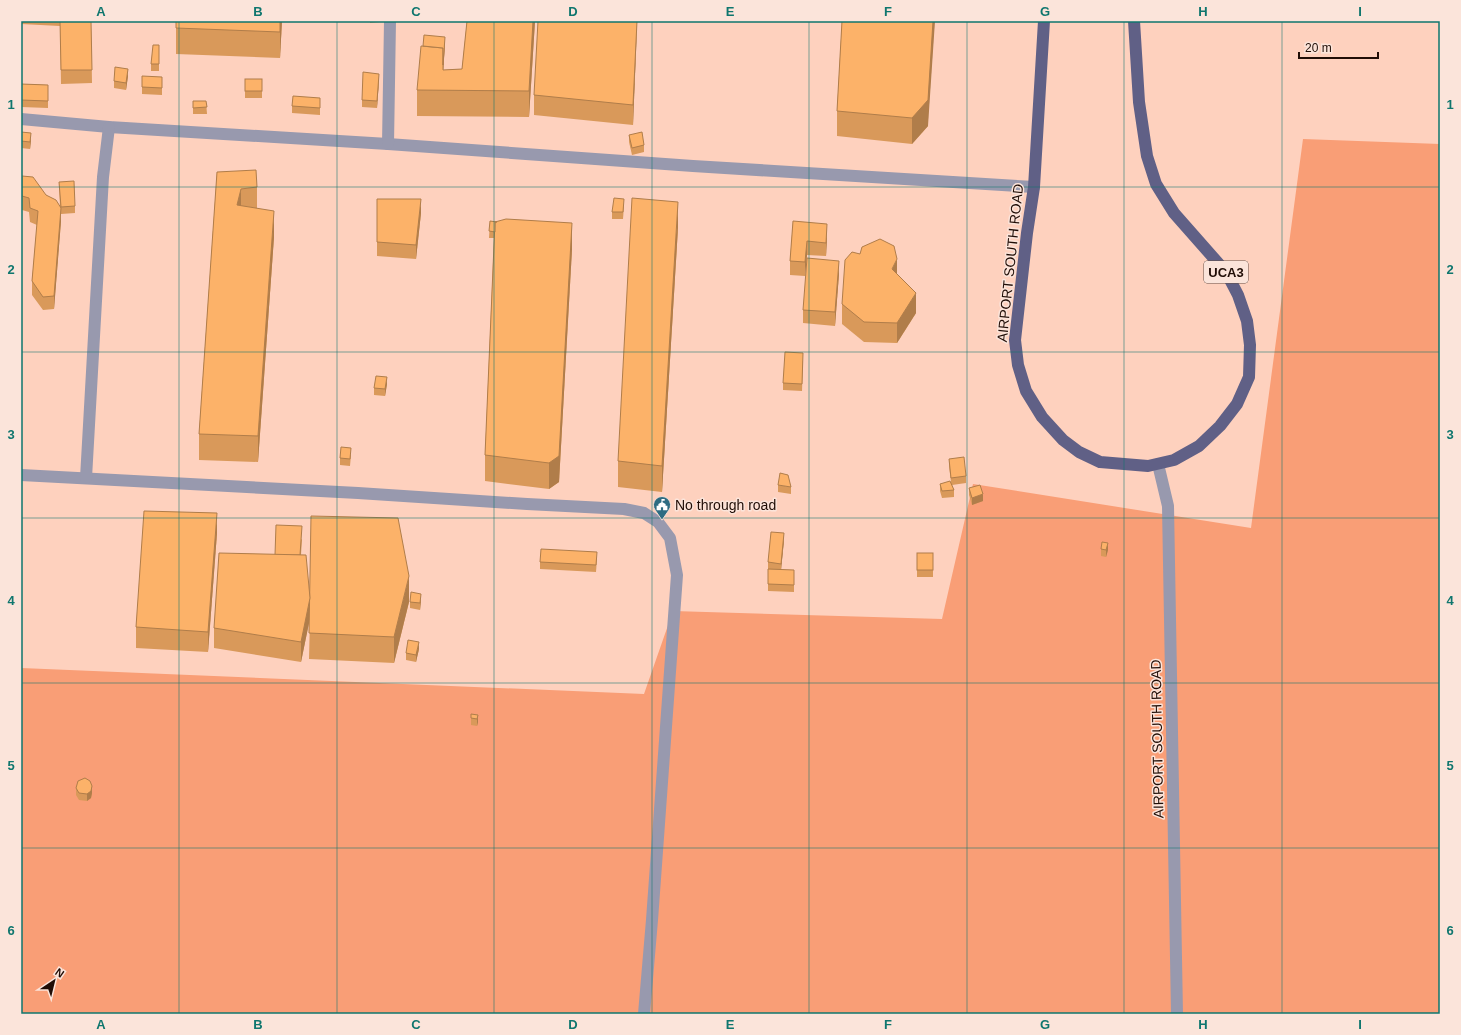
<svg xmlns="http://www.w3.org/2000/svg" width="1461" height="1035" viewBox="0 0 1461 1035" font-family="Helvetica,sans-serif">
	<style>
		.green { fill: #f99e76 }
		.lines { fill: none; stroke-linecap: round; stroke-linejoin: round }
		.minor { stroke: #9899ae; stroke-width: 12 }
		.major { stroke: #606086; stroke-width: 12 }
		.wall { fill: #d9995a }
		.shaded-wall { fill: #b07d4a }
		.building { fill: #fcb269; stroke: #b07d4a }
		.grid { fill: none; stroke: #0f766e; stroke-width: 1; stroke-opacity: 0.55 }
		.labels { text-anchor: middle; stroke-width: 3; stroke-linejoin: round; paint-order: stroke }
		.shield { fill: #fbe4da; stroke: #624e46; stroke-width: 1 }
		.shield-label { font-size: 13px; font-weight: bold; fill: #200d06 }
		.street-label { font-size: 14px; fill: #200d06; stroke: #fbe4da }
		.poi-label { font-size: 14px; fill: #200d06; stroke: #fbe4da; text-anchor: start }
		.neatline { fill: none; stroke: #0f766e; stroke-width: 1.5 }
		.grid-label { font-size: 13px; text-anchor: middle; font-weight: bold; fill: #0f766e }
	</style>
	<rect width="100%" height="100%" fill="#fed1be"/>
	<path class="green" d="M1303,139l137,5v870h-1419v-346l623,26 29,-83 269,8 31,-135 278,44z"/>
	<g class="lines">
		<g class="minor">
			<path d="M21,119l88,8 279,17 305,22 341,21"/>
			<path d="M388,144l2,-123"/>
			<path d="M1158,464l10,42 9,508"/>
			<path d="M21,475l337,18 169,11 97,5 20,4 14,9 12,16 7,37 -25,345 -8,94"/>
			<path d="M86,478l17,-301 6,-50"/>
		</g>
		<path class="major" d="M1044,21l-10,166 -7,46 -12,107 3,25 8,26 16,26 21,23 16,12 21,10 48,4 26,-6 25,-14 21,-20 17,-22 12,-27 1,-32 -3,-24 -9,-26 -12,-23 -52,-59 -18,-29 -9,-28 -8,-54 -5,-81"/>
	</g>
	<g class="wall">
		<path d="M21,21h70l1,62 -31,1 -1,-58 -39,-2z"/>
		<path d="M282,21l-2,37 -104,-4v-26z"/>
		<path d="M370,21h10v1l-10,1z"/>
		<path d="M467,21h68l-6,96 -112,-1v-26l28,-46 -2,26 19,-1z"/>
		<path d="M637,21l-4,104 -99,-10v-20z"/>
		<path d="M842,21l86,105 -16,18 -75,-8v-25z"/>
		<path d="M159,45v26h-8v-7z"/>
		<path d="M128,76l-2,14 -12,-2v-7z"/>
		<path d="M142,76l20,8v11l-20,-1z"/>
		<rect x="245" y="79" width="17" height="19"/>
		<path d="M379,80l-2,28 -15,-1v-7z"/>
		<path d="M21,84l27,1v23l-27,-1z"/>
		<path d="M193,101h13l1,13h-14z"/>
		<path d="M320,105v10l-28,-2v-7z"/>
		<path d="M21,132l10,8 -1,9 -9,-1z"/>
		<path d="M629,135l15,10v7l-12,3 -3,-13z"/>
		<path d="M217,172l40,15v21l17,29 -16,225 -59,-2v-26z"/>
		<path d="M59,182l16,24v7l-14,1v7l-7,88 -11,1 -11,-15v-14l5,-56 -7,-3 -1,-10 -7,-2v-14l24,-1 14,12z"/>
		<path d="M377,199l44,14 -5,46 -39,-3z"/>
		<path d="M624,206l-1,13h-11v-7z"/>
		<path d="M490,221l82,28 -13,233 -10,7 -64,-8v-26l9,-217h-5z"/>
		<path d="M793,221l34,17 -1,18 -19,-1 -2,21 -15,-1v-14z"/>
		<path d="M678,228l-16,264 -44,-5v-26z"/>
		<path d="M839,274l-4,52 -32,-3v-13z"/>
		<path d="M897,274l19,39 -19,30 -33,-1 -22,-18v-20z"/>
		<path d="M803,360l-1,31 -19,-1v-7z"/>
		<path d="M387,384l-2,12 -11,-1v-7z"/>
		<path d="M351,455l-1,11 -10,-1v-7z"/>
		<path d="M949,459l17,17v7l-14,2 2,5v7l-12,1 -2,-7v-7l11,-2 -2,-16z"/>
		<path d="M778,485l13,2v7l-13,-2z"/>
		<path d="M969,488l14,13 -11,4 -3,-10z"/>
		<path d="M217,533l-9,119 -72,-4v-21z"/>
		<path d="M302,539l-1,16 9,43 99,4 -15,61 -85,-4 1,-41 -9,44 -87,-14v-20l61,-73z"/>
		<path d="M784,540l-3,30h13v22l-26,-1v-29z"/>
		<path d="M1101,549l7,1 -2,7 -5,-1z"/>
		<rect x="917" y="553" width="16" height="24"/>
		<path d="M597,559l-1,13 -56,-3v-7z"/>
		<path d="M421,600l-1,10 -10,-2v-6z"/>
		<path d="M419,649l-3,13 -10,-2v-7z"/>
		<path d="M471,714l7,1v7l-1,4 -6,-1z"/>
		<path d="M76,788l16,5 -1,5 -4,3 -8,-1 -3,-5z"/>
	</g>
	<g class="shaded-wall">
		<path d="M280,21h2l-2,37z"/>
		<path d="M533,21h2l-6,96v-26z"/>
		<path d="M637,21v6l-4,98v-20z"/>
		<path d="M933,21h2l-7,105 -16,18v-26z"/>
		<path d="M445,37v7l-2,30v-7z"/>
		<path d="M128,69v7l-2,14v-7z"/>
		<path d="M379,74v6l-2,28v-7z"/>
		<path d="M31,133v7l-1,9v-7z"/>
		<path d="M241,189v26l-4,-10z"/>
		<path d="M421,199v14l-5,46v-14z"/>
		<path d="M678,202v26l-16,264v-26z"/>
		<path d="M61,208v13l-7,88v-13z"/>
		<path d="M274,211v26l-16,225v-26z"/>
		<path d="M572,223v26l-13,233 -10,7v-26z"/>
		<path d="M827,224v14l-1,18v-13z"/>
		<path d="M807,241v14l-2,21v-14z"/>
		<path d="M897,259v21l-5,-11z"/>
		<path d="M839,261v13l-4,52v-14z"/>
		<path d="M916,293v20l-19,30v-20z"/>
		<path d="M387,377v7l-2,12v-7z"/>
		<path d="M983,494v7l-11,4v-7z"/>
		<path d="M217,513v20l-9,119v-20z"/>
		<path d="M784,533v7l-3,30v-6z"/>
		<path d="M1108,543v7l-2,7v-7z"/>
		<path d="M409,576v26l-15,61v-26z"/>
		<path d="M421,594v6l-1,10v-7z"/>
		<path d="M310,598v20l-9,44v-20z"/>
		<path d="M419,642v7l-3,13v-7z"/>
		<path d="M478,715v7l-1,4v-7z"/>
		<path d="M92,786v7l-1,5 -4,3v-7z"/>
	</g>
	<g class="building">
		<path d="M60,21h31l1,49h-31z"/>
		<path d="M176,21h104v11l-104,-4z"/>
		<path d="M467,21h66l-4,70 -112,-1 4,-44 22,2v22l19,-1z"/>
		<path d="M538,21h99l-4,84 -99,-10z"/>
		<path d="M842,21h91l-5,79 -16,18 -75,-7z"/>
		<path d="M424,35l21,2 -2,28v-17l-20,-2z"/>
		<path d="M153,45h6v19h-8z"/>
		<path d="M115,67l13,2 -2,14 -12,-2z"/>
		<path d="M363,72l16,2 -2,27 -15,-1z"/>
		<path d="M142,76l20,1v11l-20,-1z"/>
		<rect x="245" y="79" width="17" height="12"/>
		<path d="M21,84l27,1v16l-27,-1z"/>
		<path d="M293,96l27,2v10l-28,-2z"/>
		<path d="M193,101h13l1,6 -14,1z"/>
		<path d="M21,132l10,1 -1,9 -9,-1z"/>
		<path d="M642,132l2,13 -12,3 -3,-13z"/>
		<path d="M256,170l1,17 -16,2 -4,16 37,6 -16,225 -59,-2 18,-262z"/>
		<path d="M22,176l11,1 13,18 10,5 5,8 -7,88 -11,1 -11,-16 6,-70 -8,-3 -1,-10 -7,-2z"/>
		<path d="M74,181l1,25 -14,1 -2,-25z"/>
		<path d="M614,198l10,1 -1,13h-11z"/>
		<path d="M632,198l46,4 -16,264 -44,-5z"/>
		<path d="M377,199h44l-5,46 -39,-3z"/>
		<path d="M506,219l66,4 -13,233 -10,7 -64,-8 10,-233z"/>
		<path d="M490,221l7,1h-2v10l-6,-1z"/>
		<path d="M793,221l34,3 -1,19 -19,-2 -2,21 -15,-1z"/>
		<path d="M880,239l14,7 3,13 -5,10 24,24 -19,30 -33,-1 -22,-18 3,-44 7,-8 8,2 2,-7z"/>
		<path d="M807,258l32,3 -4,51 -32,-2z"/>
		<path d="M785,352l18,1 -1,31 -19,-1z"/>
		<path d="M376,376l11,1 -2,12 -11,-1z"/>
		<path d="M341,447l10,1 -1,11 -10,-1z"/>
		<path d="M964,457l2,19 -15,2 -2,-19z"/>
		<path d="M780,473l8,2 3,12 -13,-2z"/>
		<path d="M950,481l4,9 -12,1 -2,-7z"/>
		<path d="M980,485l3,9 -11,4 -3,-10z"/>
		<path d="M144,511l73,2 -9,119 -72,-5z"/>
		<path d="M311,516l87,2 11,58 -15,61 -85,-4z"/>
		<path d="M276,525l26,1 -2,29h-25z"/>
		<path d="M771,532l13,1 -3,31 -13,-2z"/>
		<path d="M1102,542l6,1 -2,7 -5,-1z"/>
		<path d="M541,549l56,3 -1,13 -56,-3z"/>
		<path d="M219,553l87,2 4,43 -9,44 -87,-14z"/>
		<rect x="917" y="553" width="16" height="17"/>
		<path d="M768,569l26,1v15l-26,-1z"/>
		<path d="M411,592l10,2 -1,9 -10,-1z"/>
		<path d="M408,640l11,2 -3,13 -10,-2z"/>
		<path d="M471,714l7,1 -1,4 -6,-1z"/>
		<path d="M85,778l5,3 2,5 -1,5 -4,3 -8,-1 -3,-5 2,-7z"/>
	</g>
	<path class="grid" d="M179,21v993M337,21v993M494,21v993M652,21v993M809,21v993M967,21v993M1124,21v993M1282,21v993M21,187h1419M21,352h1419M21,518h1419M21,683h1419M21,848h1419"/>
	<defs>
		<symbol id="civic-pin" viewBox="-11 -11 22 30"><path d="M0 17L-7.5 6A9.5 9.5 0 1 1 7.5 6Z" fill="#2e6c82" stroke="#fbe4da"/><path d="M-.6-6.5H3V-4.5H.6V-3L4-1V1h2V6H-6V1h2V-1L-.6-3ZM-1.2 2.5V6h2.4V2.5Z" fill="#fff"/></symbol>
	</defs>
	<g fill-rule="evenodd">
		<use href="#civic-pin" x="652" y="495" width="20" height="27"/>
	</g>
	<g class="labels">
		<rect class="shield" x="1204" y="261" width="44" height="22" rx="3"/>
		<g class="shield-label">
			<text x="1226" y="277">UCA3</text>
		</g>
		<g class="street-label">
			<text transform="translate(1010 263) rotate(-84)" y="5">AIRPORT SOUTH ROAD</text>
			<text transform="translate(1157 739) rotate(-91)" y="5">AIRPORT SOUTH ROAD</text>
		</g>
		<g class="poi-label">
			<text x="675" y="510">No through road</text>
		</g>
	</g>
	<rect width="1461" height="1035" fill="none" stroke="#fbe4da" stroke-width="44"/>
	<g transform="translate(54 981) rotate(35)" stroke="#fbe4da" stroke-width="3" paint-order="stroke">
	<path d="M0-3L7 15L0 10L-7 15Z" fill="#200d06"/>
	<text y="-6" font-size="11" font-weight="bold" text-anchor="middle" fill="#200d06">N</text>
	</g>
	<path d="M1299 52v6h79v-6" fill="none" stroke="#200d06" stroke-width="2"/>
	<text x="1305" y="52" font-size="12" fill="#200d06" stroke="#fbe4da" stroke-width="3" paint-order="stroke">20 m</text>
	<rect x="22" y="22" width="1417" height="991" class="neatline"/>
	<g class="grid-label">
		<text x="101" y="16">A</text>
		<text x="258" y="16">B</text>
		<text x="416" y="16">C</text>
		<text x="573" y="16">D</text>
		<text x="730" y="16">E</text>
		<text x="888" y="16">F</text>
		<text x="1045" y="16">G</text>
		<text x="1203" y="16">H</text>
		<text x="1360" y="16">I</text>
		<text x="11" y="109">1</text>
		<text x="1450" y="109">1</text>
		<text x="11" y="274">2</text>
		<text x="1450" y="274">2</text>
		<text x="11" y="439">3</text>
		<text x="1450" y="439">3</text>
		<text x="11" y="605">4</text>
		<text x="1450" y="605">4</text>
		<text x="11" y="770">5</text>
		<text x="1450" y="770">5</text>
		<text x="11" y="935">6</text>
		<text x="1450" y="935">6</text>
		<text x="101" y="1029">A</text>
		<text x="258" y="1029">B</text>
		<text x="416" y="1029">C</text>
		<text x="573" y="1029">D</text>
		<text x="730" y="1029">E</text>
		<text x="888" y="1029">F</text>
		<text x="1045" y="1029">G</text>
		<text x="1203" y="1029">H</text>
		<text x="1360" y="1029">I</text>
	</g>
</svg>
